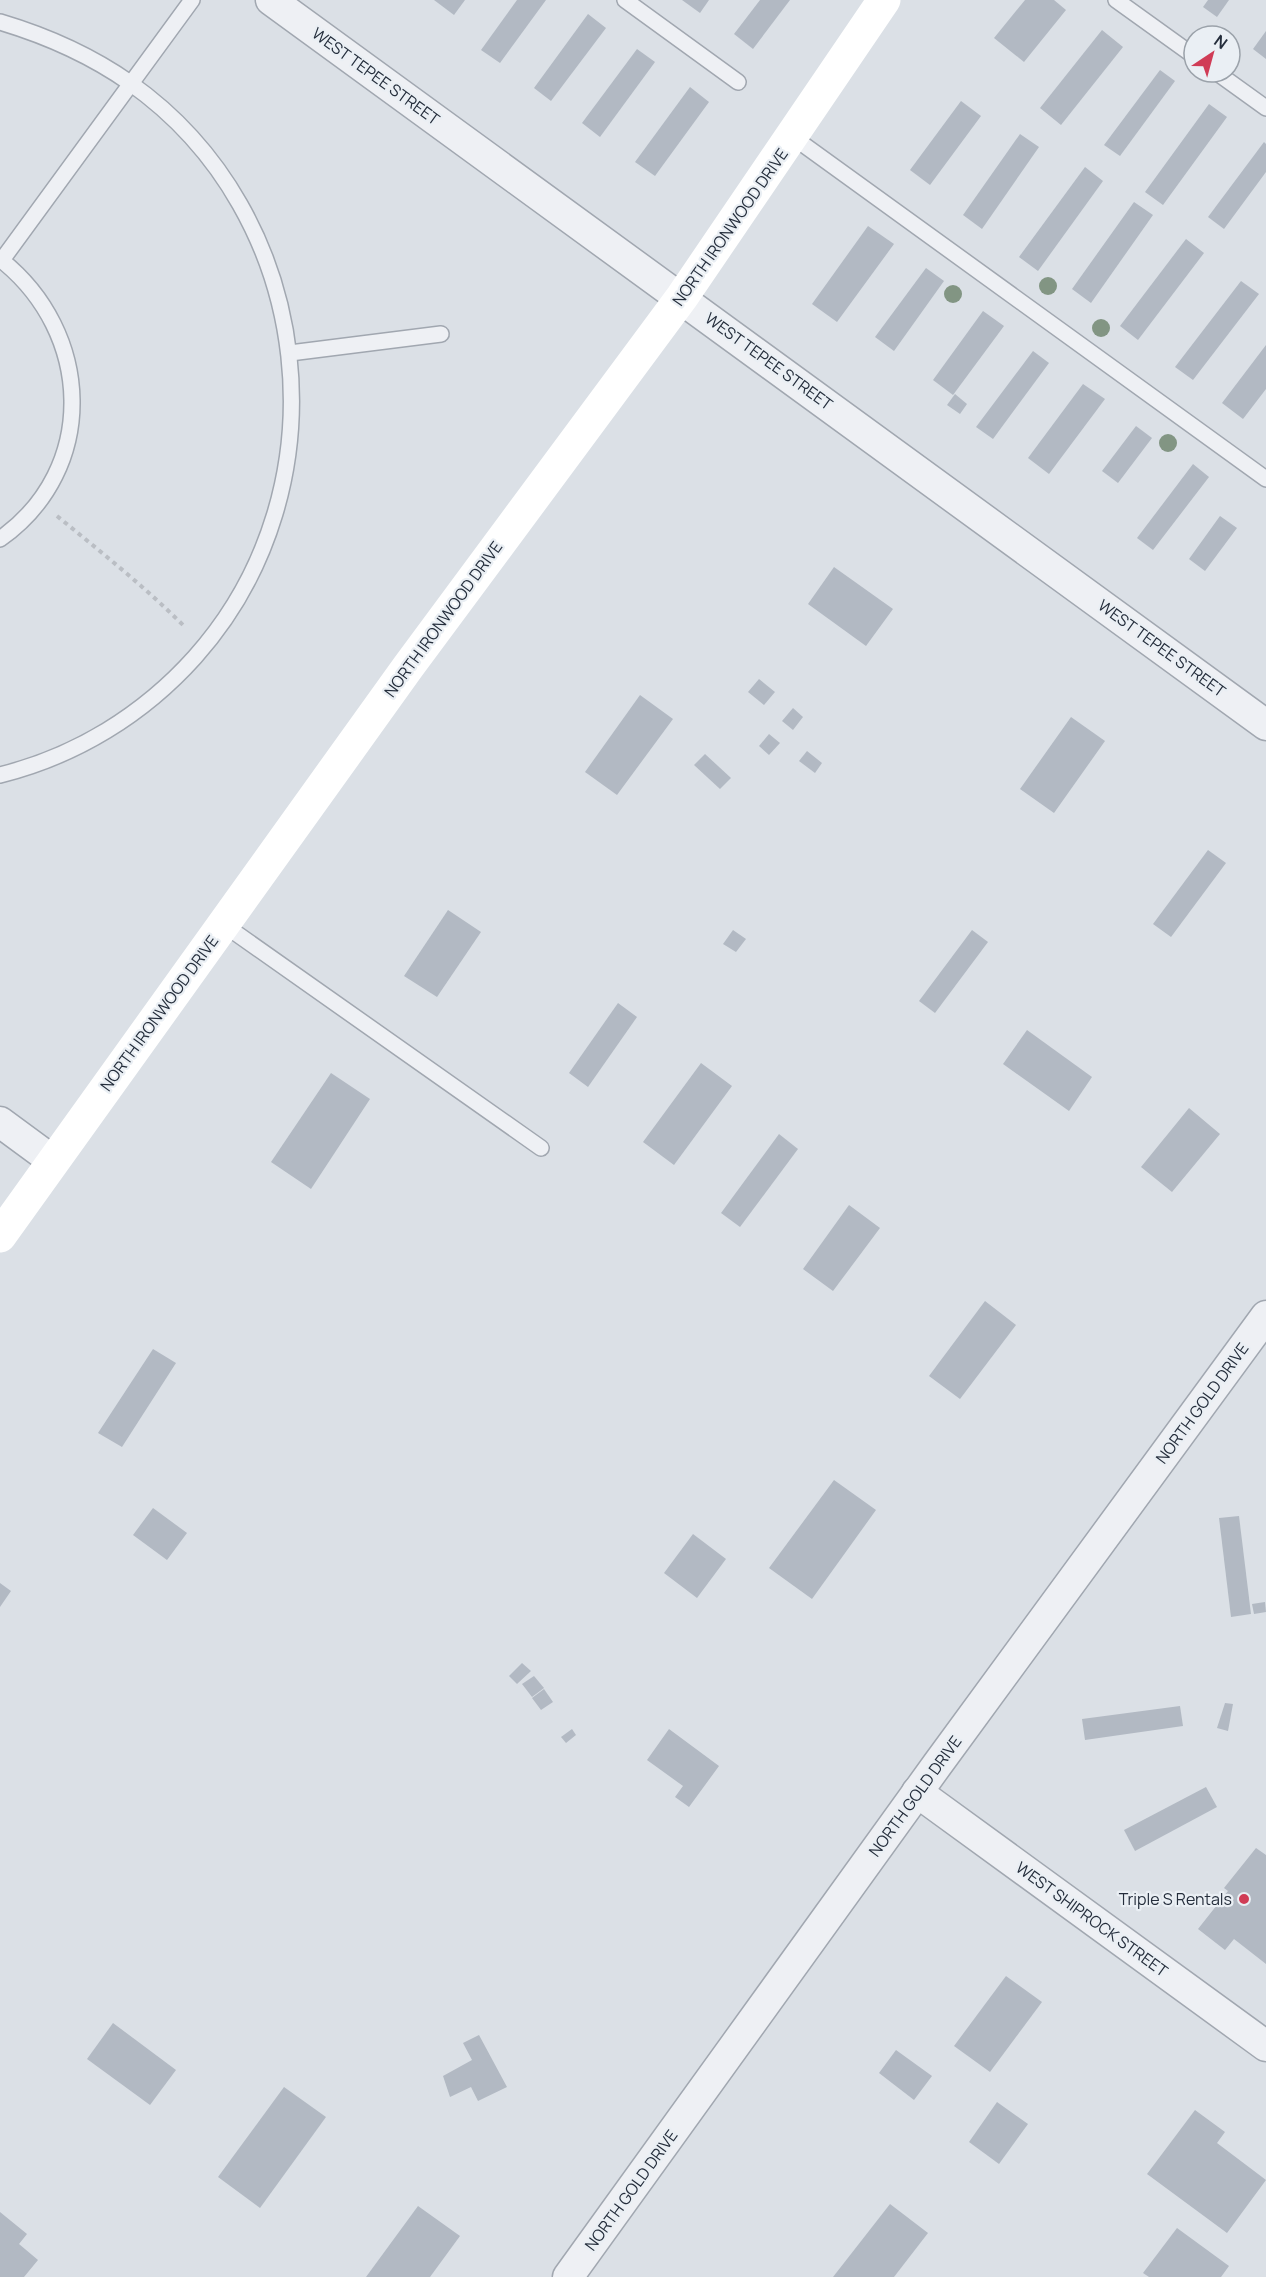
<svg xmlns="http://www.w3.org/2000/svg" width="1266" height="2277" viewBox="0 0 1266 2277" font-family="Manrope,sans-serif">
	<style>
		.building { fill: #b2b9c3 }
		.lines { fill: none; stroke-linecap: round; stroke-linejoin: round }
		.lane-casing { stroke: #a1a7b0; stroke-width: 18 }
		.street-casing { stroke: #a1a7b0; stroke-width: 33 }
		.path { stroke: #babec4; stroke-width: 4; stroke-dasharray: 4.5 4.5; stroke-linecap: butt }
		.lane { stroke: #eef0f4; stroke-width: 15 }
		.street { stroke: #eef0f4; stroke-width: 30 }
		.secondary { stroke: #fff; stroke-width: 33 }
		.tree { fill: #829583 }
		.poi-dot { fill: #d03c56; stroke: #eaeff4; stroke-width: 2 }
		.labels { text-anchor: middle; stroke-width: 4.5; stroke-linejoin: round; paint-order: stroke }
		.street-label { font-size: 16px; fill: #252e3c; stroke: #eaeff4 }
		.poi-label { font-size: 16px; fill: #252e3c; stroke: #eaeff4; text-anchor: end }
	</style>
	<rect width="100%" height="100%" fill="#dbe0e6"/>
	<g class="building">
		<path d="M434,0h31l-11,15z"/>
		<path d="M517,0h29l-46,63 -19,-13z"/>
		<path d="M682,0h27l-9,13z"/>
		<path d="M760,0h30l-37,49 -19,-15z"/>
		<path d="M1025,0h29l12,10 -42,52 -30,-24z"/>
		<path d="M1208,0h21l-12,17 -14,-10z"/>
		<path d="M588,14l18,14 -55,73 -17,-13z"/>
		<path d="M1102,30l21,17 -62,78 -21,-17z"/>
		<path d="M1266,31v28l-13,-10z"/>
		<path d="M637,49l18,13 -55,75 -18,-14z"/>
		<path d="M1160,70l15,11 -55,75 -16,-11z"/>
		<path d="M690,87l19,15 -54,74 -20,-14z"/>
		<path d="M961,101l20,15 -51,69 -20,-15z"/>
		<path d="M1209,104l18,13 -64,88 -18,-13z"/>
		<path d="M1020,134l19,13 -57,82 -19,-14z"/>
		<path d="M1264,142l2,2v28l-42,57 -16,-12z"/>
		<path d="M1085,167l18,14 -65,90 -19,-14z"/>
		<path d="M1134,202l19,13 -62,88 -19,-14z"/>
		<path d="M868,226l26,18 -57,78 -25,-18z"/>
		<path d="M1186,239l18,14 -66,87 -18,-14z"/>
		<path d="M926,268l18,13 -50,70 -19,-14z"/>
		<path d="M1241,281l18,13 -66,86 -18,-13z"/>
		<path d="M983,311l21,15 -51,69 -20,-15z"/>
		<path d="M1266,345v44l-23,30 -21,-16z"/>
		<path d="M1033,351l16,12 -56,76 -17,-12z"/>
		<path d="M1083,384l22,15 -56,75 -21,-16z"/>
		<path d="M955,394l12,10 -7,10 -13,-9z"/>
		<path d="M1136,426l16,12 -34,45 -16,-12z"/>
		<path d="M1193,464l16,13 -56,73 -16,-12z"/>
		<path d="M1220,516l17,12 -32,43 -16,-12z"/>
		<path d="M834,567l59,42 -27,37 -58,-42z"/>
		<path d="M759,679l16,13 -11,13 -16,-13z"/>
		<path d="M640,695l33,24 -56,76 -32,-23z"/>
		<path d="M793,708l10,9 -10,13 -11,-9z"/>
		<path d="M1071,717l34,24 -51,72 -34,-24z"/>
		<path d="M769,734l11,9 -11,12 -10,-9z"/>
		<path d="M807,751l15,12 -7,10 -16,-12z"/>
		<path d="M705,754l26,24 -11,11 -26,-24z"/>
		<path d="M1208,850l18,13 -55,74 -18,-13z"/>
		<path d="M448,910l33,22 -44,65 -33,-21z"/>
		<path d="M733,930l13,9 -10,13 -13,-8z"/>
		<path d="M972,930l16,12 -53,71 -16,-12z"/>
		<path d="M618,1003l19,14 -49,70 -19,-14z"/>
		<path d="M1027,1030l65,47 -23,34 -66,-47z"/>
		<path d="M701,1063l31,23 -58,79 -31,-23z"/>
		<path d="M331,1073l39,26 -59,90 -40,-27z"/>
		<path d="M1189,1108l31,26 -48,58 -31,-25z"/>
		<path d="M779,1134l19,15 -58,78 -19,-14z"/>
		<path d="M849,1205l31,23 -47,63 -30,-22z"/>
		<path d="M985,1301l31,24 -56,74 -31,-23z"/>
		<path d="M153,1349l23,14 -54,84 -24,-14z"/>
		<path d="M834,1480l42,30 -64,89 -43,-31z"/>
		<path d="M153,1508l34,25 -20,27 -34,-25z"/>
		<path d="M1239,1516l12,98 -20,3 -12,-99z"/>
		<path d="M693,1534l33,25 -29,39 -33,-25z"/>
		<path d="M0,1583l11,8 -11,16z"/>
		<path d="M1265,1602l1,10 -12,2 -2,-10z"/>
		<path d="M522,1663l9,8 -14,13 -8,-8z"/>
		<path d="M534,1676l10,12 -12,9 -10,-13z"/>
		<path d="M544,1689l9,13 -12,8 -9,-12z"/>
		<path d="M1225,1703l8,1 -5,27 -11,-3z"/>
		<path d="M1180,1706l3,20 -98,14 -3,-21z"/>
		<path d="M572,1729l4,6 -10,8 -5,-6z"/>
		<path d="M669,1729l50,37 -30,41 -14,-10 8,-11 -36,-26z"/>
		<path d="M1206,1787l11,20 -82,44 -11,-21z"/>
		<path d="M1256,1848l10,7v109l-32,-25 -9,11 -27,-21 30,-38 -4,-3z"/>
		<path d="M1006,1976l36,26 -52,70 -36,-26z"/>
		<path d="M113,2023l63,47 -26,35 -63,-46z"/>
		<path d="M479,2035l28,52 -29,14 -7,-14 -21,10 -7,-21 29,-16 -9,-17z"/>
		<path d="M896,2050l36,26 -18,24 -35,-27z"/>
		<path d="M284,2087l42,30 -66,91 -42,-31z"/>
		<path d="M997,2102l31,22 -29,40 -30,-22z"/>
		<path d="M1195,2110l30,22 -8,11 49,37 -39,53 -80,-59z"/>
		<path d="M890,2204l38,29 -34,44h-61z"/>
		<path d="M418,2206l42,30 -30,41h-64z"/>
		<path d="M0,2212l27,22 -8,10 19,16 -14,17h-24z"/>
		<path d="M1177,2228l52,38 -8,11h-72l-6,-4z"/>
	</g>
	<g class="lines">
		<defs>
			<g id="lane">
				<path d="M625,0l113,82"/>
				<path d="M1116,0l78,56"/>
				<path d="M0,22c47,14 90,33 130,61 186,131 216,405 65,574 -52,58 -119,99 -195,118"/>
				<path d="M1216,72l50,36"/>
				<path d="M793,137l473,342"/>
				<path d="M0,259c93,73 99,210 0,280"/>
				<path d="M2,260l190,-260"/>
				<path d="M290,353l151,-19"/>
				<path d="M223,924l318,224"/>
			</g>
			<g id="street">
				<path d="M271,0l995,725"/>
				<path d="M0,1122l53,39"/>
				<path d="M917,1792l349,254"/>
				<path d="M568,2277l369,-512 329,-449"/>
			</g>
		</defs>
		<use href="#lane" class="lane-casing"/>
		<use href="#street" class="street-casing"/>
		<path class="path" d="M57,516c44,36 88,71 128,111"/>
		<use href="#lane" class="lane"/>
		<use href="#street" class="street"/>
		<path class="secondary" d="M0,1236l408,-569 274,-370 202,-297"/>
	</g>
	<g class="tree">
		<circle cx="1048" cy="286" r="9"/>
		<circle cx="953" cy="294" r="9"/>
		<circle cx="1101" cy="328" r="9"/>
		<circle cx="1168" cy="443" r="9"/>
	</g>
	<circle class="poi-dot" cx="1244" cy="1899" r="6"/>
	<g class="labels">
		<g class="street-label">
			<text transform="translate(376 76) rotate(36)" y="6">WEST TEPEE STREET</text>
			<text transform="translate(730 227) rotate(-55)" y="6">NORTH IRONWOOD DRIVE</text>
			<text transform="translate(769 361) rotate(36)" y="6">WEST TEPEE STREET</text>
			<text transform="translate(443 619) rotate(-54)" y="6">NORTH IRONWOOD DRIVE</text>
			<text transform="translate(1162 648) rotate(36)" y="6">WEST TEPEE STREET</text>
			<text transform="translate(159 1013) rotate(-54)" y="6">NORTH IRONWOOD DRIVE</text>
			<text transform="translate(1202 1403) rotate(-54)" y="6">NORTH GOLD DRIVE</text>
			<text transform="translate(915 1796) rotate(-54)" y="6">NORTH GOLD DRIVE</text>
			<text transform="translate(1092 1919) rotate(36)" y="6">WEST SHIPROCK STREET</text>
			<text transform="translate(631 2190) rotate(-54)" y="6">NORTH GOLD DRIVE</text>
		</g>
		<g class="poi-label">
			<text x="1232" y="1905">Triple S Rentals</text>
		</g>
	</g>
	<g transform="translate(1212 54) rotate(36)"><circle r="28" fill="#eaeff4" stroke="#9ba2aa" stroke-width="1.5"/>
	<path d="M0-4.5L10 22L0 15L-10 22Z" fill="#d03c56"/>
	<text y="-9" font-size="16" font-weight="bold" text-anchor="middle" fill="#252e3c">N</text>
	</g>
</svg>
